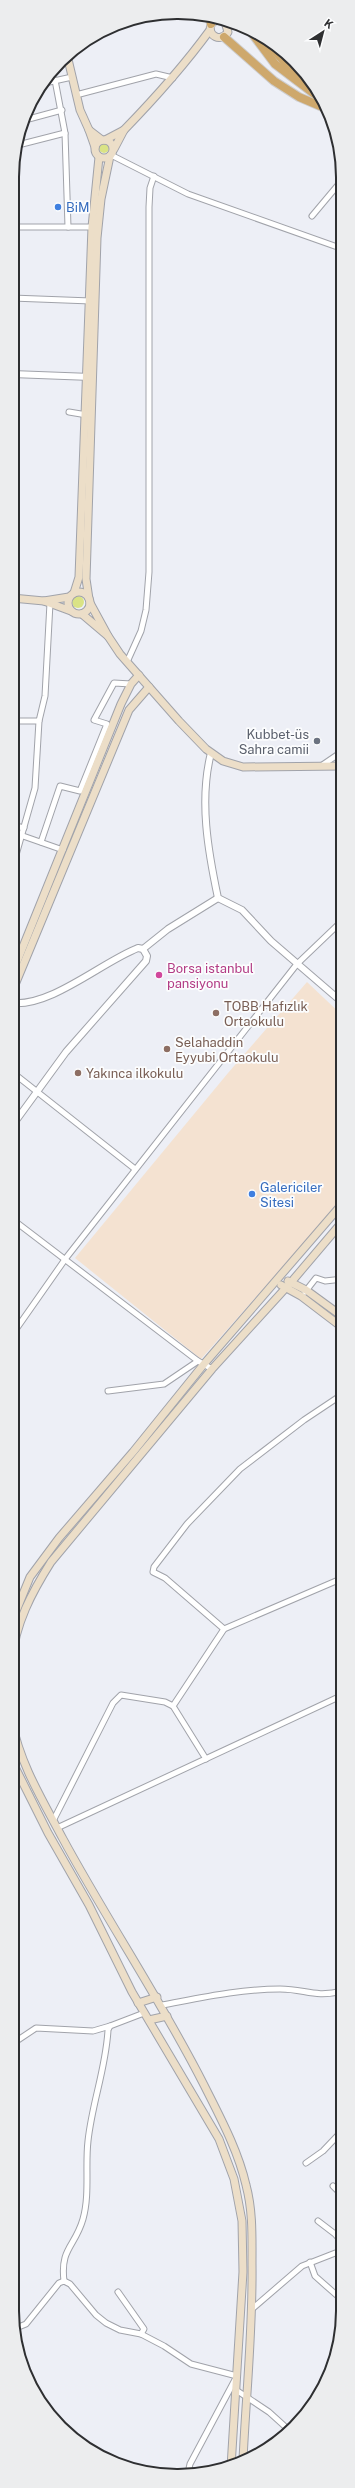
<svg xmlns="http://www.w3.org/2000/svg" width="355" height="2488" viewBox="0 0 355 2488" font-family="'Public Sans',sans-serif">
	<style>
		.industrial { fill: #f4e2d1 }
		.green { fill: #dae385 }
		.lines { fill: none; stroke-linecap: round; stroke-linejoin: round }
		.minor-casing { stroke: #a1a3aa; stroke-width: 7 }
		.tertiary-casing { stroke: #a1a3aa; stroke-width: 8 }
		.secondary-casing { stroke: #a1a3aa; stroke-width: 9 }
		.trunk-casing { stroke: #cdcdce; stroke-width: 10 }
		.minor { stroke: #fff; stroke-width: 5 }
		.tertiary { stroke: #fff; stroke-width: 6 }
		.secondary { stroke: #ecdec8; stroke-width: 7 }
		.trunk { stroke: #cea86c; stroke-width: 8 }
		.shop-dot { fill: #3f7fe0; stroke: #fcfdfe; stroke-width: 1.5 }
		.worship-dot { fill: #6b7280; stroke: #fcfdfe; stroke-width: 1.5 }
		.hotel-dot { fill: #d1479c; stroke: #fcfdfe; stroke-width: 1.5 }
		.education-dot { fill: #8d6e63; stroke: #fcfdfe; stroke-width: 1.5 }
		.labels { text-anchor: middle; stroke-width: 3.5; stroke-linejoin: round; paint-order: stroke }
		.shop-label { font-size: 13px; fill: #366cbe; stroke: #fcfdfe; text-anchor: start }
		.worship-label { font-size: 13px; fill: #5b616d; stroke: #fcfdfe; text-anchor: end }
		.hotel-label { font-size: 13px; fill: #b23c85; stroke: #fcfdfe; text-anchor: start }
		.education-label { font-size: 13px; fill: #785e54; stroke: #fcfdfe; text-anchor: start }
		.rim { fill: none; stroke: #2e2f31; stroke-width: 2 }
	</style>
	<rect width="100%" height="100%" fill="#edeff6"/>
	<path class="industrial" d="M307,982l36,34v183l-142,160 -126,-101 153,-185z"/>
	<g class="green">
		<circle cx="104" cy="148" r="5"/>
		<circle cx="78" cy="602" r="6"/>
	</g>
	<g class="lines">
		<defs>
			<g id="minor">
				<path d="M55,80l10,53 3,94"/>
				<path d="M45,83l27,-6"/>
				<path d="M76,95l80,-21 17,4"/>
				<path d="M25,120l37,-10"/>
				<path d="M18,145l47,-12"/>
				<path d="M111,155l77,39 155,55"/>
				<path d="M312,216l31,-37"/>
				<path d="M12,227h83"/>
				<path d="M12,298l79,3"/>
				<path d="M69,412l18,3"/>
				<path d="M127,662l14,-31 5,-21 3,-38v-365l1,-19 4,-12"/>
				<path d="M39,721l6,-25 5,-93"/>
				<path d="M321,766l22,-15"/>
				<path d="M12,825l12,3"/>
				<path d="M23,836l40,14"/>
				<path d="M41,842l19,-56 20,5 27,-67 -13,-4 20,-37 17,1"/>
				<path d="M12,869l23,-81 4,-67h-27"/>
				<path d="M12,1072l123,97"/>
				<path d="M12,1219l186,142"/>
				<path d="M305,1292l11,-14 9,3 18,-2"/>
				<path d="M12,1335l54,-77 231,-294 46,-44"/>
				<path d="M108,1391l56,-7 34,-23 14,8"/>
				<path d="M224,1629l-59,-51 -12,-6 1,-5 33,-43 53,-55 64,-49 39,-26"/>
				<path d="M173,1706l51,-77 119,-51"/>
				<path d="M53,1821l60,-118 8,-8 44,7 8,4 33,53"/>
				<path d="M57,1828l286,-133"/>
				<path d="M162,2005c38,-7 78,-16 118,-16 26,0 33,9 63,2"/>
				<path d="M12,2044l24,-16 57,3 17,-5"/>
				<path d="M306,2163l17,-12 20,-21"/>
				<path d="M333,2186l10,10"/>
				<path d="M318,2221l17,13 8,9"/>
				<path d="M310,2262l5,14 26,23"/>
				<path d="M64,2281c-4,-33 11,-34 19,-62 7,-25 2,-53 5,-78 4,-38 18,-73 20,-111l2,-4 34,-13"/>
				<path d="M118,2292l26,37 -3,5"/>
				<path d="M252,2309l50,-43 41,-16"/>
				<path d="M16,2328l10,-4 33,-41 5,-2 6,3 26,31 10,8 14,7 21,4 23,12 27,18 46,12 -47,88 -2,9"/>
				<path d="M236,2390l33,22 21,19"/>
			</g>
			<g id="tertiary">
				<path d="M12,374l79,3"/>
				<path d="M211,753c-12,47 -3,98 7,145l24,12 29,31 72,62"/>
				<path d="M143,949l25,-20 50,-31"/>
				<path d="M12,1126l54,-74 80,-91 1,-5 -4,-7 -5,-1c-36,14 -87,59 -126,55"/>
			</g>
			<g id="secondary">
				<path d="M216,20l-5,4c-4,12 10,19 17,8l-3,-10"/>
				<path d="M67,55l13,55 9,20"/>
				<path d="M124,130c32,-33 59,-63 86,-100"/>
				<circle cx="104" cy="149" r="9"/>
				<path d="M105,140l19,-10 -10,19"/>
				<path d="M95,147l-6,-17 13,10"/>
				<circle cx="79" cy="603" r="11"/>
				<path d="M74,593l5,-16 13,-350 7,-70"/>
				<path d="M69,597l-25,4 27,10"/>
				<path d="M12,598l32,3"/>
				<path d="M89,599l-3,-20 11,-341 4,-39 9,-43"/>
				<path d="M82,614l26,22 -18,-33"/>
				<path d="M108,636l12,18 59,67 27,28 17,12 20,6 100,-1"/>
				<path d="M12,974l109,-270 10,-20 8,-9"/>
				<path d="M12,992l117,-282 20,-23"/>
				<path d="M288,1281l18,9 37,27"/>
				<path d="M281,1285l20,11 42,32"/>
				<path d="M12,1621l18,-44 29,-39 74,-86 71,-88 139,-161"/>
				<path d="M12,1660c3,-36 20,-68 39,-98l161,-193 81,-89 50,-59"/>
				<path d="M12,1722c8,42 31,79 51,117 45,83 98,161 141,246 16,32 34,65 42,100 7,26 6,52 6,79 1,66 -6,131 -9,196"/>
				<path d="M12,1761l36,72 41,72 43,87 87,147 15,40 8,42 1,51 -12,195"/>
				<path d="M138,2003l19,-6"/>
				<path d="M149,2020l18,-4"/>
			</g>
			<g id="trunk">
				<path d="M210,18l1,6"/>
				<path d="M248,28l27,36 46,35"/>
				<path d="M224,37l50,44 25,16 28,12"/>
				<path d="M264,39l27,30 20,16"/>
			</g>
		</defs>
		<use href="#minor" class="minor-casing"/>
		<use href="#tertiary" class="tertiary-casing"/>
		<use href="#secondary" class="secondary-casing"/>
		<use href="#trunk" class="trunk-casing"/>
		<use href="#minor" class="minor"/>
		<use href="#tertiary" class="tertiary"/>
		<use href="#secondary" class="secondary"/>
		<use href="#trunk" class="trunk"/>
	</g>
	<g class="shop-dot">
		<circle cx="58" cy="207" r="4"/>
		<circle cx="252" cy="1194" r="4"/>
	</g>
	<circle class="worship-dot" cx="317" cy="741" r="4"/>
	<circle class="hotel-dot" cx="159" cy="975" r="4"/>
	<g class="education-dot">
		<circle cx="216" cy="1013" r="4"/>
		<circle cx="167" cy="1049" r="4"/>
		<circle cx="78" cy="1073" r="4"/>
	</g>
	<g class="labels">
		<g class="shop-label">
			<text x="66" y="212">BiM</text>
			<text x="260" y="1192">Galericiler<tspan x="260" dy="15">Sitesi</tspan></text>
		</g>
		<g class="worship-label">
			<text x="309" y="739">Kubbet-üs<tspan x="309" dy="15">Sahra camii</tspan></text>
		</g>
		<g class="hotel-label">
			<text x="167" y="973">Borsa istanbul<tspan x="167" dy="15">pansiyonu</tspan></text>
		</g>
		<g class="education-label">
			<text x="224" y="1011">TOBB Hafızlık<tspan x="224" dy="15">Ortaokulu</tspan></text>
			<text x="175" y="1047">Selahaddin<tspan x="175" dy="15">Eyyubi Ortaokulu</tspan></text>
			<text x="86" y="1078">Yakınca ilkokulu</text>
		</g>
	</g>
	<path d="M0 0H355V2488H0ZM177 19H178A158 158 0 0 1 336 177V2311A158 158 0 0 1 178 2469H177A158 158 0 0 1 19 2311V177A158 158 0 0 1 177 19Z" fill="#ecedee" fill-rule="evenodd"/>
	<path class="rim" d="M177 19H178A158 158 0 0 1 336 177V2311A158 158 0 0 1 178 2469H177A158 158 0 0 1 19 2311V177A158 158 0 0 1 177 19Z"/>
	<g transform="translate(323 32) rotate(36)" stroke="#fcfdfe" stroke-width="3" paint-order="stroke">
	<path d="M0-3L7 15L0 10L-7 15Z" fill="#2e2f31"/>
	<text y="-6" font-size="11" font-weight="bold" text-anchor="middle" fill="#2e2f31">K</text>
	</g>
</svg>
